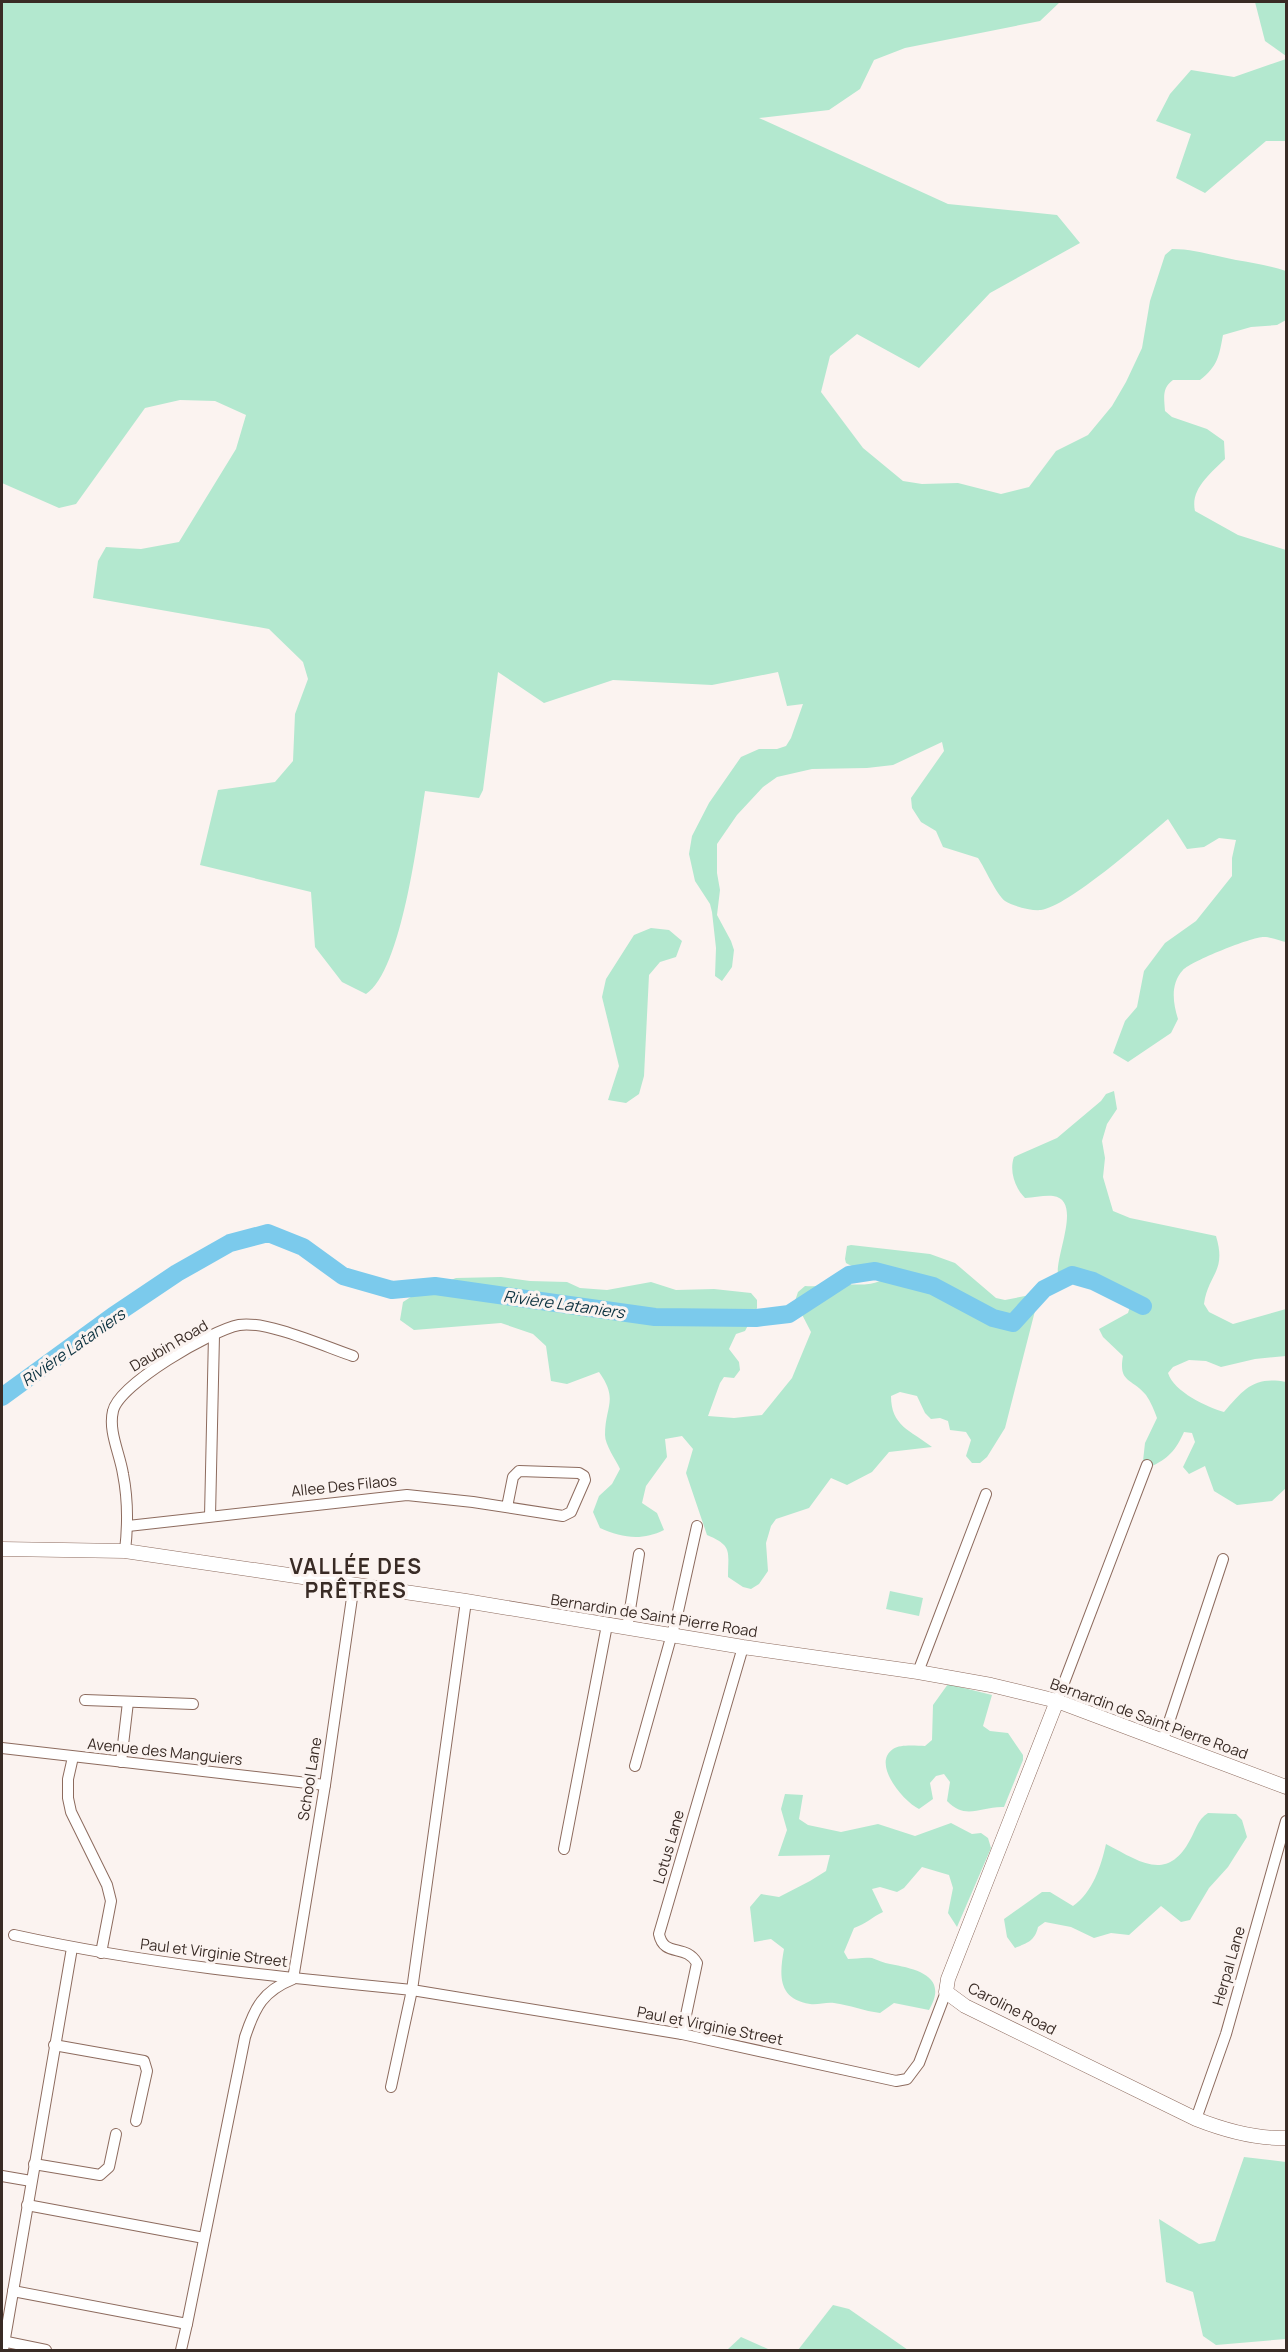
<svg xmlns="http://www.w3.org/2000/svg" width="1288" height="2352" viewBox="0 0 1288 2352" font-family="Manrope,sans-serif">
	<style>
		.green { fill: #b3e8cf }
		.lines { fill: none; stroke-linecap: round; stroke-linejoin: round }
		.river { stroke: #7bcaec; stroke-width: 18 }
		.street-casing { stroke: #8d6b5e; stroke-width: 12 }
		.secondary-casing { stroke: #8d6b5e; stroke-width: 15 }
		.street { stroke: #fff; stroke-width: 10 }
		.secondary { stroke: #fff; stroke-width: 14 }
		.labels { text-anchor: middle; stroke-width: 6; stroke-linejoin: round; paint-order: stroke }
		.street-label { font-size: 15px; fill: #392b25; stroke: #fbf3f0 }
		.water-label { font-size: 16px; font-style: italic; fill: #0c3240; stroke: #fbf3f0 }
		.district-label { font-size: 21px; font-weight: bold; letter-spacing: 1.5px; fill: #392b25; stroke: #fbf3f0 }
	</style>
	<rect width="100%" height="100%" fill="#fbf3f0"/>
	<g class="green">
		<path d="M2,2h1058l-20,19 -135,27 -31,12 -14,29 -31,21 -70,8 189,86 109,11 23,28 -90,50 -71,75 -62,-34 -27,22 -9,36 42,56 40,33 19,3 36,-1 43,11 28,-7 27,-36 32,-16 24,-29 14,-24 16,-34 8,-47 15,-46 7,-6c23,0 42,7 64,11 18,3 34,6 50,11v49l-9,5 -26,2 -28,8c-4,21 -5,31 -23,45h-27c-11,8 -9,17 -8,31l7,6 35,12 17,12 1,18c-14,14 -35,30 -30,52l43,24 48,15v392c-6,-1 -15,-5 -22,-5 -13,0 -72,24 -81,33 -13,14 -10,33 -5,49l-7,14 -43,29 -15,-9 12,-32 12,-14 7,-36 21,-28 31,-22 36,-45v-18l4,-18 -17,-2 -15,9 -17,2 -19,-30c-25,21 -99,87 -127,91 -10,1 -28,-4 -36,-9 -9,-7 -20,-33 -27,-43l-35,-11 -7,-16 -15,-9 -9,-14 -1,-10 33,-47 -2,-9 -49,23 -26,3 -55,1 -35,8 -14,10 -26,28 -20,29v29l3,17 -3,25 14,26 3,9 -2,17 -10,14 -7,-5 1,-28 -4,-36 -2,-8 -15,-23 -6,-27 3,-18 17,-33 32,-46 18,-8h18l9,-3 5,-8 12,-34 -16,2 -9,-34 -66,13 -99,-5 -69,23 -46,-31 -15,118 -4,8 -54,-7c-7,44 -23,180 -59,203l-24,-12 -27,-35 -4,-55 -111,-27 18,-75 57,-8 18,-21 2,-47 13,-35 -5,-17 -34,-33 -176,-31 5,-37 8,-14 35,2 38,-7 57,-93 10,-34 -31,-14 -35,-1 -35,8 -69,96 -17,4 -57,-25z"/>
		<path d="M1255,2h31v54l-21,-15z"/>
		<path d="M1286,59v82h-20l-61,52 -29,-15 15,-44 -35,-13 14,-27 21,-24 43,7z"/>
		<path d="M651,928l18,2 13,11 -6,16 -16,5 -11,13 -5,101 -5,18 -13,9 -18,-3 11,-34 -17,-69 4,-18 28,-44z"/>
		<path d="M1114,1091l3,18 -10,15 -5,17 3,17 -2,19 10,34 17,7 86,18c11,36 -8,38 -12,68l5,8 24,12 53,-15v47l-31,3 -34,8 -15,-6 -17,-1 -16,7 -5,6c6,19 39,34 56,39 20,-23 30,-36 62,-30v106l-14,13 -35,4 -23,-14 -9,-25 -16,8 -6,-7 12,-25 -3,-9 -8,-1c-8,18 -16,27 -34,35l-7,-6 2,-18 12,-25c-3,-8 -6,-16 -11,-23 -14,-17 -28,-12 -23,-39l-20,-19 -4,-8 29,-16 4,-13c-26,-15 -43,-31 -74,-25 -3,-20 25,-75 -5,-79 -9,-1 -19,2 -28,2 -10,-10 -16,-27 -11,-41l43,-19 44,-37 5,-7z"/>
		<path d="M851,1245l79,9 25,9 41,35 9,2 20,-4 8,4 3,7 -31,121 -18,29 -7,6h-8l-6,-7 5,-16 -5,-8 -16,-2 -2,-9 -8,-3 -9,1 -6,-6 -8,-17 -17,-4 -9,4c0,30 19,34 41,51l-43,5 -17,20 -25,13 -16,-7 -22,30 -33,11 -5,7 -5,17 2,28 -9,13 -8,5 -8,-2 -15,-10c0,-26 5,-31 -21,-42l-21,-62 7,-24 -11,-13 -17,3 2,18 -21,29 -4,17 15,10 7,17c-22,11 -42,8 -64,-2l-7,-16 6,-16 13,-12 8,-15c-4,-9 -15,-24 -15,-34 0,-29 14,-35 -6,-63l-32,12 -16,-3 -5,-35 -13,-12 -32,-11 -87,7 -14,-10 3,-18 14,-9 39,-15 45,-1 29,4 37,1 13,6 27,2 44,-8 25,8 38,-1 37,4 6,7v8l-12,23 -9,3 -7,15 10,13 1,8 -6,8 -10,-1 -4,6 -12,33 26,2 28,-3 30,-37 19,-46 -16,-31 3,-9 7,-6c12,1 22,-1 34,-1 24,-2 34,4 55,-13 -15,-6 -34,0 -48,-9l-1,-4 2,-13z"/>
		<path d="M890,1591l33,7 -4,18 -33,-7z"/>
		<path d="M948,1684l44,11 -9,31 7,5 18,2 15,22v5l-19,47c-23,-1 -38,14 -57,-6l3,-19 -6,-8 -8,2 -6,7 3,16 -14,10c-15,-7 -48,-45 -26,-60 8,-5 23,-3 32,-3l7,-6 1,-35z"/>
		<path d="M785,1794l18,1 -4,24 9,6 33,7 37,-8 37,12 36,-13 21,11 9,-1 7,5 3,10 -34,79 -9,-14 5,-25 -4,-13 -27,-8 -18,21 -7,4 -17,-5 -8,2 11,23c-11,5 -17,12 -29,16l-10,24 4,7c7,0 16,-2 24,-1 6,2 12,5 18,6 27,5 59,12 39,46l-35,-7 -14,10c-16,-2 -30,-8 -46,-10 -8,-1 -16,2 -24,1 -32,-5 -31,-28 -26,-55l-13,-10 -17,3 -4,-35 11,-13 18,3 31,-16 16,-10 4,-16 -52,1 9,-26 -6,-21z"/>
		<path d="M1208,1813l28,1 6,6 5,17 -19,30 -19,21 -19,32 -9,2 -20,-16 -32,29 -18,-2 -17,5 -23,-11 -26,-5 -7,5c-3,14 -11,16 -23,21l-8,-11 -3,-18 38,-27h8l23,14c20,-14 28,-40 33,-62 33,17 61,39 84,-4 6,-10 7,-20 18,-27z"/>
		<path d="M1244,2157l42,5v177l-70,6 -13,-9 -10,-44 -27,-10 -7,-63 40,25 16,-3z"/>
		<path d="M833,2305l16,4 59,41h-110z"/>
		<path d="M741,2337l27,12v1h-41z"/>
	</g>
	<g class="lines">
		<path class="river" d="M2,1397l111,-81 64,-43 53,-30 38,-10 35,14 40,29 49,14 43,-4 220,31 101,1 33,-4 60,-39 26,-4 58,15 60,32 20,5 31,-34 28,-14 21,6 50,25"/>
		<defs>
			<g id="street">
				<path d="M210,1516l4,-181"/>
				<path d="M128,1526l279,-31 66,7 90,14 8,-4 14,-32 -1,-4 -5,-3 -60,-2 -6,6 -6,30"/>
				<path d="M125,1551c3,-26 3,-52 -2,-77 -3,-20 -15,-43 -10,-63 6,-27 99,-81 126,-86 27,-5 87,22 114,31"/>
				<path d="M466,1601l-54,389 270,44 214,47 11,-2 12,-16 27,-71"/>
				<path d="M627,1628l12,-74"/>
				<path d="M918,1672l68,-178"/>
				<path d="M85,1700l108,4"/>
				<path d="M1057,1701l90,-236"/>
				<path d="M1163,1740l60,-181"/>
				<path d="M2,1748l323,37"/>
				<path d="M73,1757l-5,22v19l3,14 36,73 4,16 -10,52"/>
				<path d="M121,1762l7,-60"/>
				<path d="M635,1766l42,-150 20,-90"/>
				<path d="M564,1849l43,-224"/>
				<path d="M14,1935c131,29 264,42 398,55l-21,97"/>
				<path d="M682,2034l15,-71c-12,-20 -33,-5 -38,-29l84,-287"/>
				<path d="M54,2045l90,16 3,10 -11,50"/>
				<path d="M1196,2119l30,-85 60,-213"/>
				<path d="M34,2164l66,11 9,-8 7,-33"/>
				<path d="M2,2176l29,5"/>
				<path d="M27,2205l177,33"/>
				<path d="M13,2291l174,33 58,-287c10,-30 18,-46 48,-58l32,-194 29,-201"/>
				<path d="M2,2341l44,9"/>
				<path d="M3,2350l69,-402"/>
				<path d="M181,2350l6,-26"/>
			</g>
			<g id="secondary">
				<path d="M2,1549l123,2 341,50 277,46 175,25 73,13 66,16 229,86"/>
				<path d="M1057,1701l-109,278 -2,13 19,14 231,113c28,11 60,20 90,19"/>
			</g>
		</defs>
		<use href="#street" class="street-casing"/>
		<use href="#secondary" class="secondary-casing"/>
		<use href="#street" class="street"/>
		<use href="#secondary" class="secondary"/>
	</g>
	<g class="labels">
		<g class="street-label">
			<text transform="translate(169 1346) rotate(-30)" y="5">Daubin Road</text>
			<text transform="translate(344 1486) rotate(-6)" y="5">Allee Des Filaos</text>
			<text transform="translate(654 1616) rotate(9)" y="5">Bernardin de Saint Pierre Road</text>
			<text transform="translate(1149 1719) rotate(20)" y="5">Bernardin de Saint Pierre Road</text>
			<text transform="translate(165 1752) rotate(6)" y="5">Avenue des Manguiers</text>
			<text transform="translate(310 1779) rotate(-81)" y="5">School Lane</text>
			<text transform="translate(669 1847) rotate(-74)" y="5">Lotus Lane</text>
			<text transform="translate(214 1953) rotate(7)" y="5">Paul et Virginie Street</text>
			<text transform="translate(1229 1966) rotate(-74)" y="5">Herpal Lane</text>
			<text transform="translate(1012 2009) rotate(27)" y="5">Caroline Road</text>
			<text transform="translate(710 2026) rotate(11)" y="5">Paul et Virginie Street</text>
		</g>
		<g class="water-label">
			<text transform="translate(564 1304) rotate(8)" y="6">Rivière Lataniers</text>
			<text transform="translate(73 1347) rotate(-35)" y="6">Rivière Lataniers</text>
		</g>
		<g class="district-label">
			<text x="356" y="1574">VALLÉE DES<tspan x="356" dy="24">PRÊTRES</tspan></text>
		</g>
	</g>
	<rect width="1288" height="2352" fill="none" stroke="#392b25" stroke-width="6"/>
</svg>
